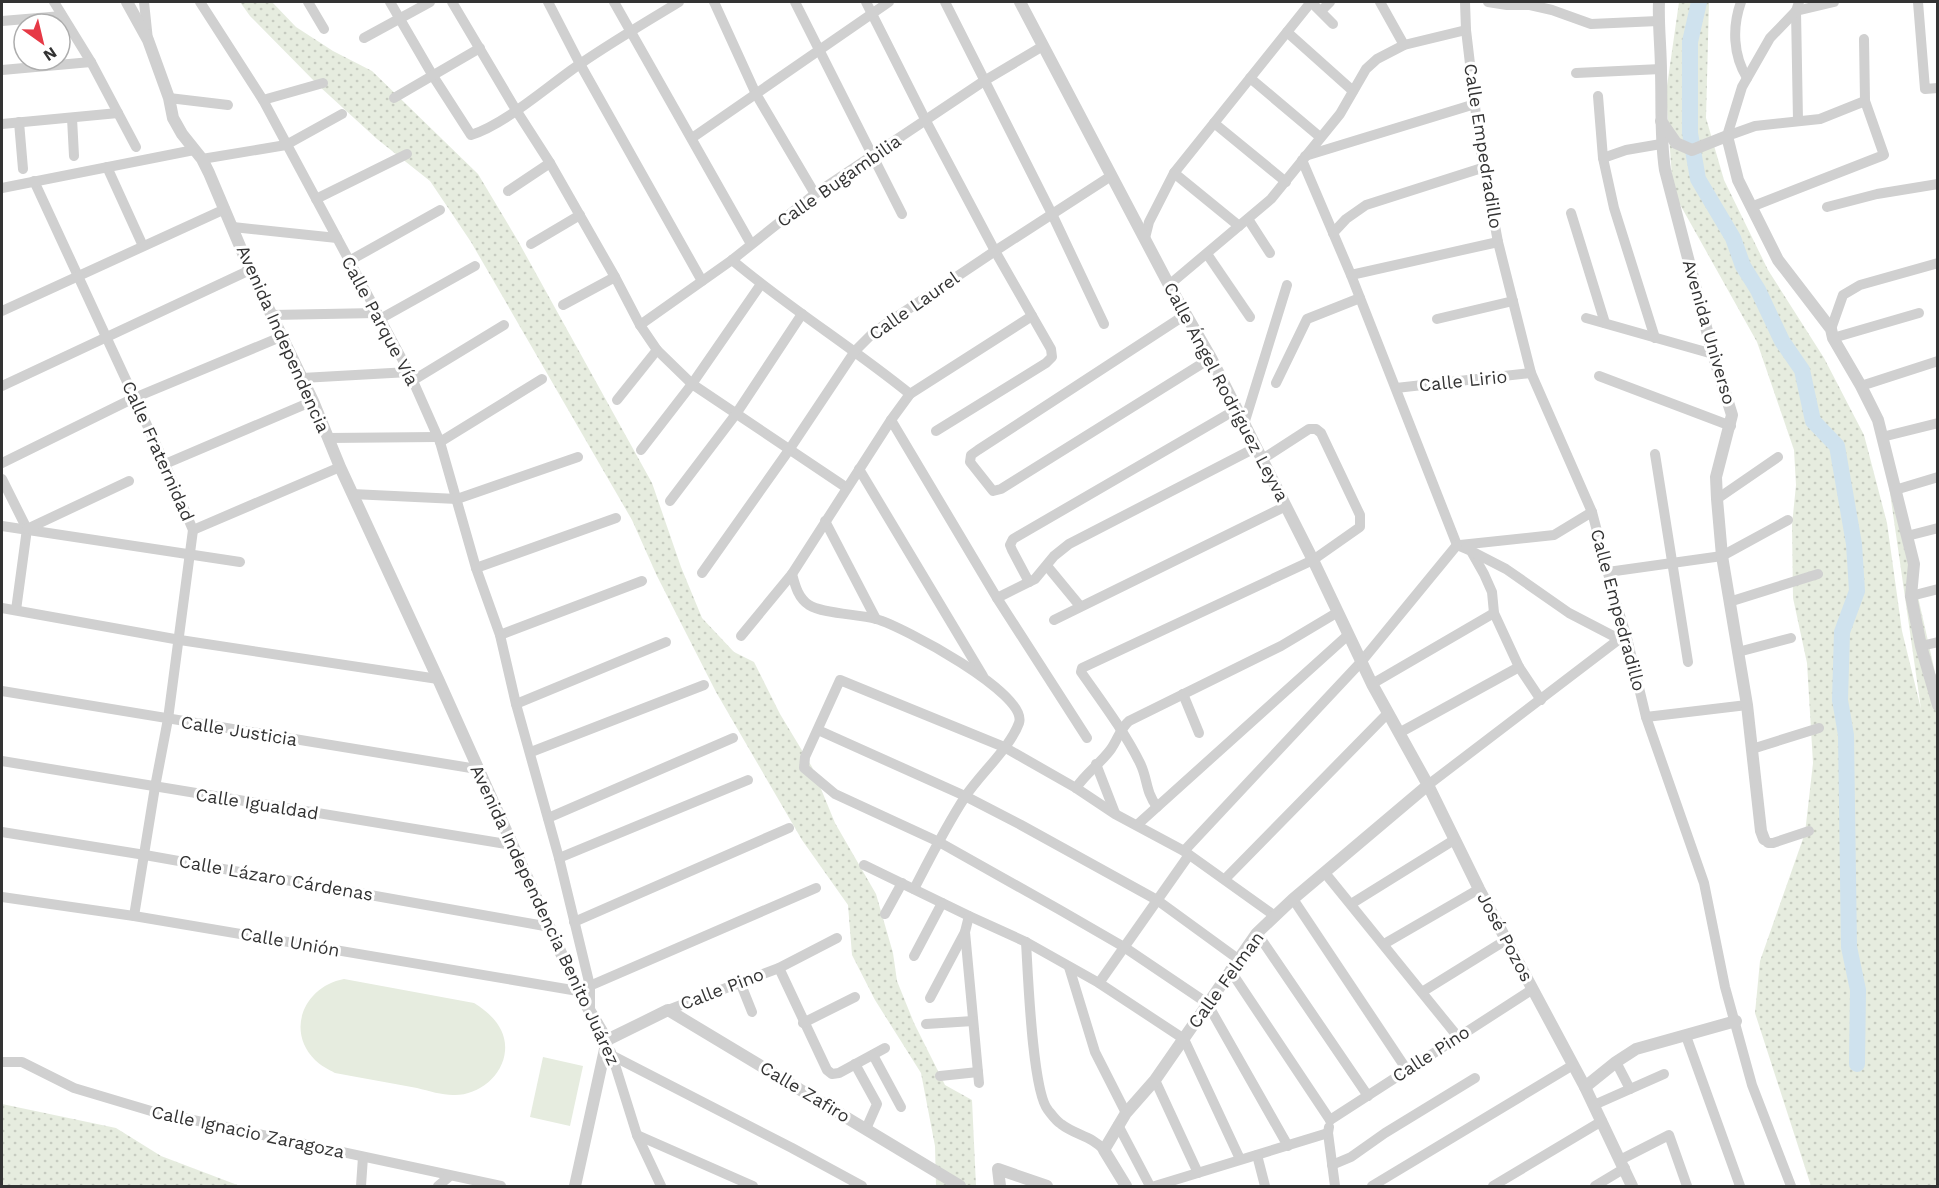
<svg xmlns="http://www.w3.org/2000/svg" width="1939" height="1188" viewBox="0 0 1939 1188" font-family="'Work Sans',sans-serif">
	<style>
		.grass { fill: url(#grass-dots) }
		.pitch { fill: #e6ecdf }
		.lines { fill: none; stroke-linecap: round; stroke-linejoin: round }
		.river { stroke: #cfe2ee; stroke-width: 16 }
		.minor { stroke: #d0d0d0; stroke-width: 10 }
		.tertiary { stroke: #d0d0d0; stroke-width: 12 }
		.labels { text-anchor: middle; stroke-width: 6; stroke-linejoin: round; paint-order: stroke }
		.street-label { font-size: 18px; fill: #333; stroke: #fff }
	</style>
	<defs>
		<pattern id="grass-dots" width="8" height="8" patternUnits="userSpaceOnUse" patternTransform="scale(1.5)"><rect width="8" height="8" fill="#e6ecdf"/><path d="M2 2h.1M6 6h.1" fill="none" stroke="#c6cbc0" stroke-width="1.8" stroke-linecap="round"/></pattern>
	</defs>
	<rect width="100%" height="100%" fill="#fff"/>
	<g class="grass">
		<path d="M240,2h32l24,25 37,24 39,20 106,103 40,67 134,242 29,84 21,51 32,34 20,10 26,52 32,53 23,56 41,71 17,59 4,28 17,42 31,62 27,15 4,86h-40l-1,-40 -14,-73 -46,-73 -23,-45 -4,-50 -46,-65 -86,-148 -59,-116 -25,-56 -161,-278 -41,-61 -53,-42 -58,-53 -69,-70z"/>
		<path d="M1679,2h30l-3,116 18,62 44,90 56,88 40,77 23,88 15,108 19,78 -39,-272 55,244v505h-126l-56,-173 5,-52 45,-128 8,-70 -6,-100 -14,-65 -1,-73 4,-40 -2,-35 -37,-108 -84,-150 -7,-99z"/>
		<path d="M2,1104l114,24 45,28 79,30h-238z"/>
	</g>
	<g class="pitch">
		<path d="M344,979l130,24c18,11 33,27 31,48 -2,25 -27,45 -52,44 -11,0 -24,-4 -36,-7 -27,-5 -55,-10 -82,-15 -7,-4 -14,-7 -20,-13 -30,-30 -10,-74 29,-81z"/>
		<path d="M543,1057l40,9 -13,60 -40,-9z"/>
	</g>
	<g class="lines">
		<path class="river" d="M1699,2l-9,40v91l8,46 35,59 10,28 15,24 24,51 20,29 11,51 24,25 17,98 3,47 -15,41 -2,68 6,35 3,212 9,43 -1,74"/>
		<g class="minor">
			<path d="M54,2l37,60 45,85"/>
			<path d="M144,2l4,38"/>
			<path d="M200,2l63,98 146,272 31,70 36,126 24,67 16,69 43,154 31,128v24"/>
			<path d="M308,2l16,27"/>
			<path d="M390,2l43,74 38,59c35,-11 78,-50 109,-71 32,-22 66,-42 99,-62"/>
			<path d="M452,2l64,108 34,53 65,114 25,48 17,25 35,34 155,104"/>
			<path d="M548,2l32,62 122,217"/>
			<path d="M614,2l137,242"/>
			<path d="M714,2l42,92 59,100"/>
			<path d="M795,2l107,212"/>
			<path d="M866,2l60,119 69,130 56,98 1,8 -6,6 -110,68"/>
			<path d="M945,2l107,212 52,110"/>
			<path d="M1311,2l22,22"/>
			<path d="M1380,2l24,43"/>
			<path d="M1465,2l1,28 13,110 19,102 33,131 61,139 23,88 11,34 20,83 58,166 21,104 27,98 39,101"/>
			<path d="M1488,2l19,3h23l22,5 39,14 67,-3"/>
			<path d="M1741,2c-9,25 -8,53 6,76"/>
			<path d="M1918,2l7,87 13,-1"/>
			<path d="M1321,11l9,-9"/>
			<path d="M1796,11l38,-9"/>
			<path d="M2,21l60,-5"/>
			<path d="M1287,32l66,59"/>
			<path d="M364,38l66,-36"/>
			<path d="M2,70l89,-8"/>
			<path d="M1576,73l85,-4"/>
			<path d="M1250,78l70,59"/>
			<path d="M1598,96l5,62 11,50 41,130"/>
			<path d="M169,98l59,7"/>
			<path d="M394,98l86,-50"/>
			<path d="M263,100l60,-17"/>
			<path d="M72,118l2,38"/>
			<path d="M1798,121l-2,-110 3,-9"/>
			<path d="M19,122l4,47"/>
			<path d="M1214,123l72,59"/>
			<path d="M2,124l116,-11"/>
			<path d="M1727,136l15,-49 28,-49 26,-27"/>
			<path d="M1727,136l28,-10 65,-7 45,-18"/>
			<path d="M692,138l197,-136"/>
			<path d="M1305,156l170,-52"/>
			<path d="M1603,158l23,-8 35,-6"/>
			<path d="M202,159l84,-14 56,-31"/>
			<path d="M1302,160l49,115 106,270"/>
			<path d="M107,167l36,79"/>
			<path d="M1174,173l65,53"/>
			<path d="M34,181l131,283 28,66 -25,189 -13,68 -21,129"/>
			<path d="M2,188l192,-38"/>
			<path d="M508,191l42,-28"/>
			<path d="M316,199l91,-45"/>
			<path d="M1751,207l133,-52 -19,-54 -1,-62"/>
			<path d="M1827,207l50,-13 61,-10"/>
			<path d="M1571,213l34,110"/>
			<path d="M1248,219l22,34"/>
			<path d="M233,227l104,11"/>
			<path d="M1333,233l13,-14 20,-14 119,-38"/>
			<path d="M1145,238l4,-16 25,-49 137,-171"/>
			<path d="M531,244l49,-29"/>
			<path d="M1207,254l43,63"/>
			<path d="M732,260c57,48 120,87 178,134"/>
			<path d="M349,261l91,-51"/>
			<path d="M1351,275l147,-33"/>
			<path d="M1169,285l102,-86 69,-85 26,-45 11,-10 27,-14 62,-15"/>
			<path d="M563,305l52,-28"/>
			<path d="M2,311l223,-102"/>
			<path d="M272,315l105,-2"/>
			<path d="M1185,315l-207,135 -7,5 -1,7 23,29 8,-2 210,-131"/>
			<path d="M1586,318l127,36"/>
			<path d="M380,319l95,-53"/>
			<path d="M1437,319l76,-18"/>
			<path d="M640,325l92,-65 83,-66 169,-113 59,-35"/>
			<path d="M1831,329l12,-34 17,-10 78,-22"/>
			<path d="M1833,338l86,-25"/>
			<path d="M1599,376l132,50"/>
			<path d="M302,378l107,-6"/>
			<path d="M412,381l92,-56"/>
			<path d="M1276,383l31,-64 53,-21"/>
			<path d="M2,386l248,-116"/>
			<path d="M1861,386l77,-25"/>
			<path d="M1396,388l135,-15"/>
			<path d="M617,400l40,-50"/>
			<path d="M891,420l106,178 90,140"/>
			<path d="M1244,424l43,-139"/>
			<path d="M1882,437l56,-14"/>
			<path d="M328,438l109,-1"/>
			<path d="M440,442l102,-63"/>
			<path d="M641,450l51,-66 69,-100"/>
			<path d="M1655,454l33,208"/>
			<path d="M2,463l132,-65 149,-62"/>
			<path d="M165,464l148,-63"/>
			<path d="M859,469l124,207"/>
			<path d="M2,479l25,50 -11,81"/>
			<path d="M1895,490l43,-13"/>
			<path d="M352,494l105,5 121,-42"/>
			<path d="M1717,499l61,-42"/>
			<path d="M670,501l66,-87 66,-100"/>
			<path d="M825,521l51,98"/>
			<path d="M2,526l238,36"/>
			<path d="M27,529l102,-48"/>
			<path d="M193,530l147,-63"/>
			<path d="M1907,536l31,-8"/>
			<path d="M1457,545l14,6 13,23 8,18 2,21 25,54 22,33"/>
			<path d="M1460,545l94,-10 38,-23"/>
			<path d="M1471,551l35,18 63,44 50,26"/>
			<path d="M1047,566l33,40"/>
			<path d="M476,568l140,-50"/>
			<path d="M1608,572l114,-16 66,-36"/>
			<path d="M702,573l87,-123 66,-99 19,-19 121,-81 116,-75"/>
			<path d="M792,574c3,11 6,24 17,31 14,9 50,9 67,14 26,7 153,75 143,104 -9,25 -39,51 -54,74 -19,29 -35,61 -51,92"/>
			<path d="M1029,582l-17,-32 -2,-5 3,-6 224,-130"/>
			<path d="M1911,596l27,-7"/>
			<path d="M997,598l38,-19 19,-23 15,-12 186,-96"/>
			<path d="M1729,602l89,-28"/>
			<path d="M2,608l178,32 258,39"/>
			<path d="M1054,620l232,-114"/>
			<path d="M500,635l142,-54"/>
			<path d="M741,636l51,-62 99,-154 19,-26 122,-78"/>
			<path d="M1921,646l17,-4"/>
			<path d="M1738,652l53,-14"/>
			<path d="M1372,684l122,-71"/>
			<path d="M2,691l475,78"/>
			<path d="M1183,694l16,39"/>
			<path d="M516,704l150,-62"/>
			<path d="M1646,717l101,-12"/>
			<path d="M818,730l147,66 56,29 136,75 81,59"/>
			<path d="M1399,733l120,-66"/>
			<path d="M1752,749l67,-21"/>
			<path d="M531,752l173,-67"/>
			<path d="M2,761l510,84"/>
			<path d="M1096,764l19,49"/>
			<path d="M1428,785l198,-151"/>
			<path d="M1076,788c10,-15 25,-25 35,-39 7,-10 9,-20 18,-28l152,-75 57,-34"/>
			<path d="M1157,807c-12,-16 -9,-28 -17,-44 -16,-32 -38,-61 -59,-91l1,-4 231,-108 47,-33v-12l-39,-82 -5,-4h-7l-48,31"/>
			<path d="M548,818l185,-80"/>
			<path d="M1137,825l211,-190"/>
			<path d="M2,832l143,23 405,72"/>
			<path d="M1764,839l4,4h5l36,-12"/>
			<path d="M1184,851l177,-189 96,-117"/>
			<path d="M559,858l189,-78"/>
			<path d="M864,865l105,51 57,26 73,41 85,56 56,120"/>
			<path d="M1325,873l133,164"/>
			<path d="M1225,879l163,-166"/>
			<path d="M2,897l132,19 444,75 238,-103"/>
			<path d="M1293,899l114,171"/>
			<path d="M1351,904l103,-64"/>
			<path d="M885,914l17,-31"/>
			<path d="M969,916l-4,16 14,151"/>
			<path d="M1275,916l-91,-65 -69,-37 -39,-26 -72,-41 -164,-67 -35,77 -1,11 31,26 104,48 121,68 64,37 83,56 81,143"/>
			<path d="M574,922l215,-94"/>
			<path d="M1257,933l111,163"/>
			<path d="M1026,942c2,31 6,149 22,168 4,5 8,11 13,14 14,11 31,12 43,26"/>
			<path d="M1384,944l95,-55"/>
			<path d="M914,956l28,-53"/>
			<path d="M1069,967l26,85 31,61"/>
			<path d="M779,968l48,102 5,4 7,-1 46,-25"/>
			<path d="M1230,970l100,150"/>
			<path d="M740,982l12,30"/>
			<path d="M1099,983l90,-128"/>
			<path d="M1422,992l84,-52"/>
			<path d="M930,998l35,-66"/>
			<path d="M668,1010l111,-42 58,-30"/>
			<path d="M803,1023l52,-26"/>
			<path d="M926,1024l47,-3"/>
			<path d="M1686,1036l54,150"/>
			<path d="M611,1052l26,83 24,51"/>
			<path d="M873,1055l28,52"/>
			<path d="M613,1056l179,92 70,38"/>
			<path d="M2,1062h20l52,26 77,23 350,75"/>
			<path d="M1616,1062l14,27"/>
			<path d="M855,1064l22,40 -11,25"/>
			<path d="M940,1076l38,-4"/>
			<path d="M1155,1080l43,93"/>
			<path d="M1594,1105l70,-31"/>
			<path d="M1330,1120l203,-131"/>
			<path d="M1118,1125l32,61"/>
			<path d="M1329,1127l-1,6 7,53"/>
			<path d="M637,1135l116,51"/>
			<path d="M1257,1155l8,31"/>
			<path d="M1620,1160l49,-25 18,51"/>
			<path d="M1332,1165l19,-8 34,-24 90,-55"/>
			<path d="M361,1186l2,-29"/>
			<path d="M438,1186l12,-10"/>
			<path d="M1155,1186l173,-53"/>
			<path d="M1372,1186l201,-121"/>
			<path d="M1493,1186l109,-65"/>
			<path d="M1595,1186l30,-18"/>
		</g>
		<g class="tertiary">
			<path d="M127,2l21,38 21,58 4,20 9,16 20,25 7,14 41,97 63,131 27,66 98,212 140,312 29,49"/>
			<path d="M1020,2l149,283 42,73 102,202 59,124 56,101 51,104 106,198 47,99"/>
			<path d="M1659,2c-1,23 2,46 2,70 1,33 -1,65 4,98l48,184 19,61 -16,62 1,22 5,57 25,149 14,126 3,8"/>
			<path d="M1661,121l15,22 16,7 35,-14 11,44 40,80 53,69 2,9 28,48 17,34 36,144 -3,32 10,50 17,59"/>
			<path d="M607,1040l61,-30 292,176"/>
			<path d="M1585,1087l31,-25 20,-13 100,-28"/>
			<path d="M575,1186l32,-146"/>
			<path d="M1000,1186l-2,-17 49,17"/>
			<path d="M1126,1186l-22,-36 22,-37 29,-33 102,-147 36,-34 135,-114"/>
		</g>
	</g>
	<g class="labels">
		<g class="street-label">
			<text transform="translate(1483 146) rotate(81)" y="6">Calle Empedradillo</text>
			<text transform="translate(839 181) rotate(-35)" y="6">Calle Bugambilia</text>
			<text transform="translate(914 306) rotate(-35)" y="6">Calle Laurel</text>
			<text transform="translate(380 321) rotate(62)" y="6">Calle Parque Vía</text>
			<text transform="translate(1709 332) rotate(74)" y="6">Avenida Universo</text>
			<text transform="translate(283 339) rotate(66)" y="6">Avenida Independencia</text>
			<text transform="translate(1463 381) rotate(-6)" y="6">Calle Lirio</text>
			<text transform="translate(1226 392) rotate(62)" y="6">Calle Ángel Rodríguez Leyva</text>
			<text transform="translate(158 451) rotate(66)" y="6">Calle Fraternidad</text>
			<text transform="translate(1618 610) rotate(75)" y="6">Calle Empedradillo</text>
			<text transform="translate(239 731) rotate(9)" y="6">Calle Justicia</text>
			<text transform="translate(257 804) rotate(9)" y="6">Calle Igualdad</text>
			<text transform="translate(276 878) rotate(10)" y="6">Calle Lázaro Cárdenas</text>
			<text transform="translate(545 915) rotate(65)" y="6">Avenida Independencia Benito Juárez</text>
			<text transform="translate(1505 937) rotate(62)" y="6">José Pozos</text>
			<text transform="translate(290 942) rotate(10)" y="6">Calle Unión</text>
			<text transform="translate(1226 980) rotate(-54)" y="6">Calle Felman</text>
			<text transform="translate(722 989) rotate(-21)" y="6">Calle Pino</text>
			<text transform="translate(1431 1054) rotate(-33)" y="6">Calle Pino</text>
			<text transform="translate(805 1092) rotate(31)" y="6">Calle Zafiro</text>
			<text transform="translate(248 1132) rotate(12)" y="6">Calle Ignacio Zaragoza</text>
		</g>
	</g>
	<rect width="1939" height="1188" fill="none" stroke="#333333" stroke-width="6"/>
	<g transform="translate(42 42) rotate(146)"><circle r="28" fill="#ffffff" stroke="#adadad" stroke-width="1.5"/>
	<path d="M0-4.5L10 22L0 15L-10 22Z" fill="#e63946"/>
	<text y="-9" font-size="16" font-weight="bold" text-anchor="middle" fill="#333333">N</text>
	</g>
</svg>
